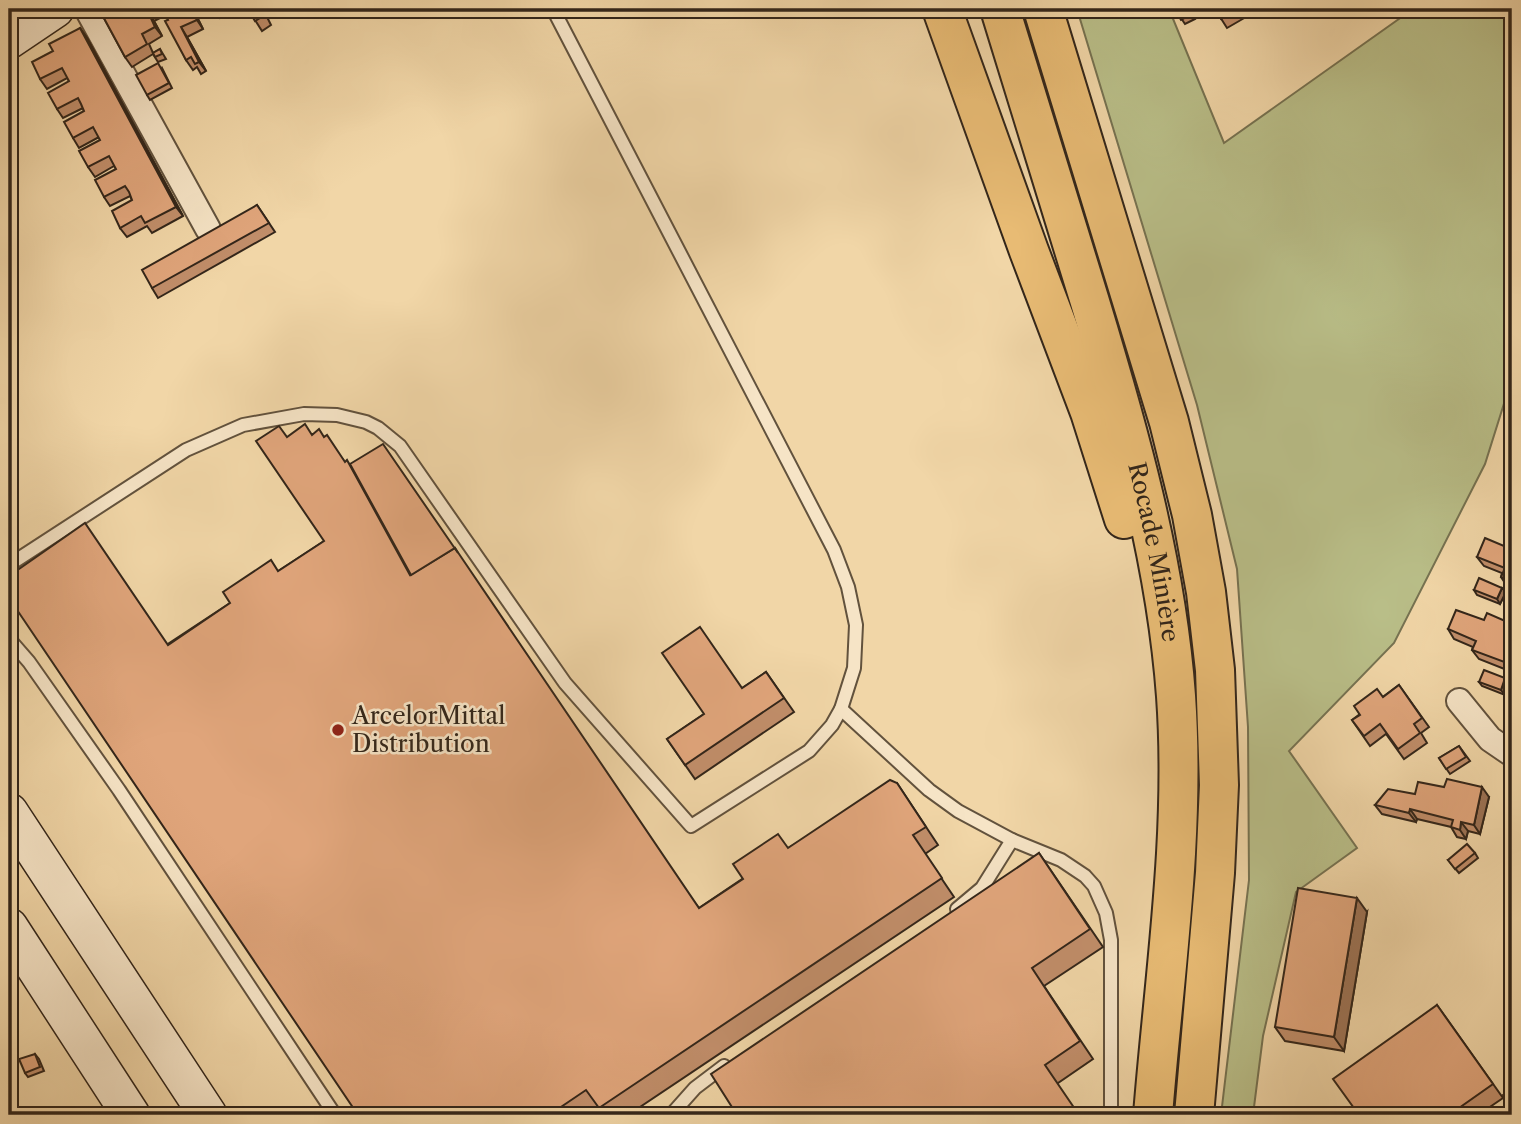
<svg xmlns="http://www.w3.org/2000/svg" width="1521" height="1124" viewBox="0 0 1521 1124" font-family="'Libre Caslon Text',serif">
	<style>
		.green { fill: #b9be88; stroke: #767251; stroke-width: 2 }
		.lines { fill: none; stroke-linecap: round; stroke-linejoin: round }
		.lane-casing { stroke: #62523d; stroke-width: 16 }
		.street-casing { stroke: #62523d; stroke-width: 28 }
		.secondary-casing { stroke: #33261a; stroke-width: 40 }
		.highway-casing { stroke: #33261a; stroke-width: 42 }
		.lane { stroke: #f6e4c6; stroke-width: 12 }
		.street { stroke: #f6e4c6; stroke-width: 24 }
		.secondary { stroke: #f6e4c6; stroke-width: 37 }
		.highway { stroke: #e8bb74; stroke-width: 38 }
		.wall { fill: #c18e6a; stroke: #33261a; stroke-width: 2 }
		.shaded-wall { fill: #9d7456; stroke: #33261a; stroke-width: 2 }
		.building { fill: #e0a57b; stroke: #33261a; stroke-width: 2 }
		.poi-dot { fill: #8f2418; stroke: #f6e4c6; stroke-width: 2.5 }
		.labels { text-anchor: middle; stroke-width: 5; stroke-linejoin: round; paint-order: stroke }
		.street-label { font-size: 24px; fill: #33261a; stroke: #f6e4c6 }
		.poi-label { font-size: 24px; fill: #33261a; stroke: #f6e4c6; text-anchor: start }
	</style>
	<rect width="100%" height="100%" fill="#f1d6a7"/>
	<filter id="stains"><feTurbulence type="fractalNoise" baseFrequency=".00286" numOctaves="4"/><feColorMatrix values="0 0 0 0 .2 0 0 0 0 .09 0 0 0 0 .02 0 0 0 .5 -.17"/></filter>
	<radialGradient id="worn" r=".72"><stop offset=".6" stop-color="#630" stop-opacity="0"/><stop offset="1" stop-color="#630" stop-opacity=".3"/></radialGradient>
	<path class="green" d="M1077,9h92l55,134 189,-134h99v369l-27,86 -91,179 -105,108 68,97 -61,44 -33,144 -10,79h-32l28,-235 -1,-153 -11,-158 -40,-164z"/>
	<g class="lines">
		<defs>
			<g id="lane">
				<path d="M9,565l177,-115 57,-25 61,-11 33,1 29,7 12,6 22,18 165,237 126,143 118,-75 23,-26 9,-16 13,-41 2,-43 -8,-38 -14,-37 -281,-541"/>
				<path d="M9,639l20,23 90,128 216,325"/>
				<path d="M841,709l88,81 29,21 54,29 49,20 24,16 9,10 12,27 5,27v175"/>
				<path d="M957,909l25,-21 30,-48"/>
				<path d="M671,1115l24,-27 29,-22"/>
			</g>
			<g id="street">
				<path d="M87,9l121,220"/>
				<path d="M1459,701l31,38 22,15"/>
			</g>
			<g id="secondary">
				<path d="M9,40l46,-31"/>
				<path d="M9,812l199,303"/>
				<path d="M9,927l122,188"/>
			</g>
			<g id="highway">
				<path d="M942,9l87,242 61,161 34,107"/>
				<path id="s1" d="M1000,9c30,98 60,195 90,293 39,129 76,259 86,394 10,139 -12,281 -23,419"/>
				<path d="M1043,9l126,413 23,93 14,77 9,78 4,115 -4,88 -21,242"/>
			</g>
		</defs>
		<use href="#lane" class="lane-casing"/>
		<use href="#street" class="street-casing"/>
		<use href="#secondary" class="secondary-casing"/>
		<use href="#highway" class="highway-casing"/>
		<use href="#lane" class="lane"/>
		<use href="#street" class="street"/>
		<use href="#secondary" class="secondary"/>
		<use href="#highway" class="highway"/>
	</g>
	<g class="wall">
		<path d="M99,9h94l10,20 -16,8 19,34 -5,3 -4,-7 -4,3 -7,-10 -20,-45 -12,6 8,15 -13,8 4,9 7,-4 6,10 -8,3 -5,-8 -21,13 -7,-10z"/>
		<path d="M214,9h13v1l-5,1 3,5 -5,2z"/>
		<path d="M248,9h20l-4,2 7,14 -9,6z"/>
		<path d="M1175,9h14l6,10 -10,5z"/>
		<path d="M1215,9h26l5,8 -19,11z"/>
		<path d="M80,28l7,10 96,178 -31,17 -5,-7 -20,11 -7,-9 12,-28 -2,-4 -20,10 -6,-9 12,-28 -2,-3 -19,11 -7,-10 12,-27 -1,-3 -20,11 -6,-10 11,-27 -1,-3 -20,10 -6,-9 12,-28 -2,-3 -20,11 -7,-10 13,-28z"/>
		<path d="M162,68l10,20 -22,12 -3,-5z"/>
		<path d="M257,205l18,27 -117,66 -6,-10z"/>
		<path d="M313,434l12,3 20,25 5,2 349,444 89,-60 109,-65 41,62 -13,9 29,43 -326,218h-24l-6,-7 -11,7h-229l-190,-471 156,-103 -37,-104z"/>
		<path d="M1512,547v41l-5,-2 -6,-9 1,-4 -18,-7 -7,-9 34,-8z"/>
		<path d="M1474,590l32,2 -6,12 -23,-9z"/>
		<path d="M1484,620l28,4v48l-33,-13 -7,-9 1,-3 -19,-8 -6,-10z"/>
		<path d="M766,672l28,40 -99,67 -28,-40z"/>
		<path d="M1479,682l30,1 -4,12 -23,-9z"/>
		<path d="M1399,685l30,42 -8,6 6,10 -23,16 -18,-25 -16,12 -18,-26z"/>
		<path d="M1459,746l11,15 -20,13 -11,-16z"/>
		<path d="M1415,794l74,3 -9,37 -12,-3 -2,8 -9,-2 -6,-10 -34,-8 -1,3 -34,-8 -7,-9z"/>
		<path d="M1039,853l64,94 -59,39 49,73 -35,24 -321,32z"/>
		<path d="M1475,853l3,5 -19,15 -11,-13z"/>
		<path d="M1367,912l-23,139 -59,-10 -10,-14z"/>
		<path d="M1437,1005l66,93 -25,17h-119z"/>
		<path d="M35,1054l4,5 5,12 -16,6 -3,-4z"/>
	</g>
	<g class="shaded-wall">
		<path d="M191,9h2l10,20 -6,-9z"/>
		<path d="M148,12l6,9 8,15 -7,-9z"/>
		<path d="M181,27l6,10 19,34 -7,-9z"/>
		<path d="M80,28l7,10 96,178 -7,-9z"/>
		<path d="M1502,588l4,4 -6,12 -3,-5z"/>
		<path d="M1512,648v23l-5,-8z"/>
		<path d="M1505,678l4,5 -4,12 -4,-5z"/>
		<path d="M1482,787l7,10 -9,37 -6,-9z"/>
		<path d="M1410,809l7,10 -1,3 -7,-9z"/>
		<path d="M1461,822l7,9 -2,8 -6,-9z"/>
		<path d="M1357,898l10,14 -23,139 -10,-14z"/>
	</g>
	<g class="building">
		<path d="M99,9h55l-6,3 7,15 -13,7 5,10 -22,13z"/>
		<path d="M162,9h29l6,11 -16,7 18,35 -4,2 -4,-7 -5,3 -21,-39 3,-1z"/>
		<path d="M214,9h6l2,2 -5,3z"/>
		<path d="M248,9h13l4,6 -10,6z"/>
		<path d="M1175,9h13l4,5 -11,6z"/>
		<path d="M1215,9h23l-17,10z"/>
		<path d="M80,28l96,179 -31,16 -4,-7 -21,12 -8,-17 20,-11 -3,-8 -4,-6 -21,11 -9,-17 21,-11 -7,-13 -21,11 -9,-16 21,-11 -7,-13 -20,11 -9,-16 20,-11 -3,-7 -3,-6 -21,11 -9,-16 21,-12 -7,-13 -22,11 -8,-17 21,-11 -4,-7z"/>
		<path d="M160,49l2,5 -7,3 -2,-4z"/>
		<path d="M158,63l11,20 -22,12 -11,-20z"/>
		<path d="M257,205l12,18 -117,65 -10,-18z"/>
		<path d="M305,424l7,11 7,-6 5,8 3,-2 18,27 2,-2 63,115 45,-27 244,360 44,-29 -10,-15 45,-30 10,14 102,-68 7,3 29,44 -13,8 29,43 -343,230 -13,-18 -37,25h-61l-4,-5 -7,5h-119l-349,-517v-22l76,-53 83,122 62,-42 -7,-11 48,-32 7,11 46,-30 -68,-100 23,-15 8,11z"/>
		<path d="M383,444l75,109 -3,-5 -44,27 -61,-111z"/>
		<path d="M1512,467v17l-6,-2z"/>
		<path d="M1485,538l26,11 1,-2v34l-11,-4 4,-9 -28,-11z"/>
		<path d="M1479,578l23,10 -5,11 -23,-9z"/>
		<path d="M1456,610l28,10 3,-7 25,11v24l-5,15 -35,-13 4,-9 -28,-12z"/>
		<path d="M700,627l42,61 24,-16 18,26 -99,67 -18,-26 37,-25 -42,-61z"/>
		<path d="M1484,670l21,8 -4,12 -22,-8z"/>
		<path d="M1399,685l23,33 -8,6 6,9 -22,16 -18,-25 -16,12 -12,-16 8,-5 -6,-9 23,-17 6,8z"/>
		<path d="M1459,746l7,11 -20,12 -7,-11z"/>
		<path d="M1447,779l35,8 -8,38 -13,-3 -1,8 -9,-3 2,-7 -43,-11 -1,4 -34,-8 13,-16 27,5 3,-12 26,5z"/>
		<path d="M1467,844l8,9 -20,16 -7,-9z"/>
		<path d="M1039,853l51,76 -58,39 48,73 -35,24 34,50h-342l-26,-41z"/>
		<path d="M1512,872v37h-2z"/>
		<path d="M1298,888l59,10 -23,139 -59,-10z"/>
		<path d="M1437,1005l56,79 -44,31h-90l-26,-36z"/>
		<path d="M35,1054l5,13 -15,6 -6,-14z"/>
		<path d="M1512,1089v15l-2,2 -7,-11z"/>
	</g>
	<circle class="poi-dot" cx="338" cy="730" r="7"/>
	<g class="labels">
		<g class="street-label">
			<text dy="8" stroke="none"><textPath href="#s1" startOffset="565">Rocade Minière</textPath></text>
		</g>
		<g class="poi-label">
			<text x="352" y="724">ArcelorMittal<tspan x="352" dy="28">Distribution</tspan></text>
		</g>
	</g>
	<rect width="1521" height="1124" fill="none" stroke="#f1d6a7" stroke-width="35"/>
	<rect x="10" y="10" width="1500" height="1103" fill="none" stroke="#33261a" stroke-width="3.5"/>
	<rect x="18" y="18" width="1486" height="1089" fill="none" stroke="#33261a" stroke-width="2"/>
	<rect width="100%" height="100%" filter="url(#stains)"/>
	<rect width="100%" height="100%" fill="url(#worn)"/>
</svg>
